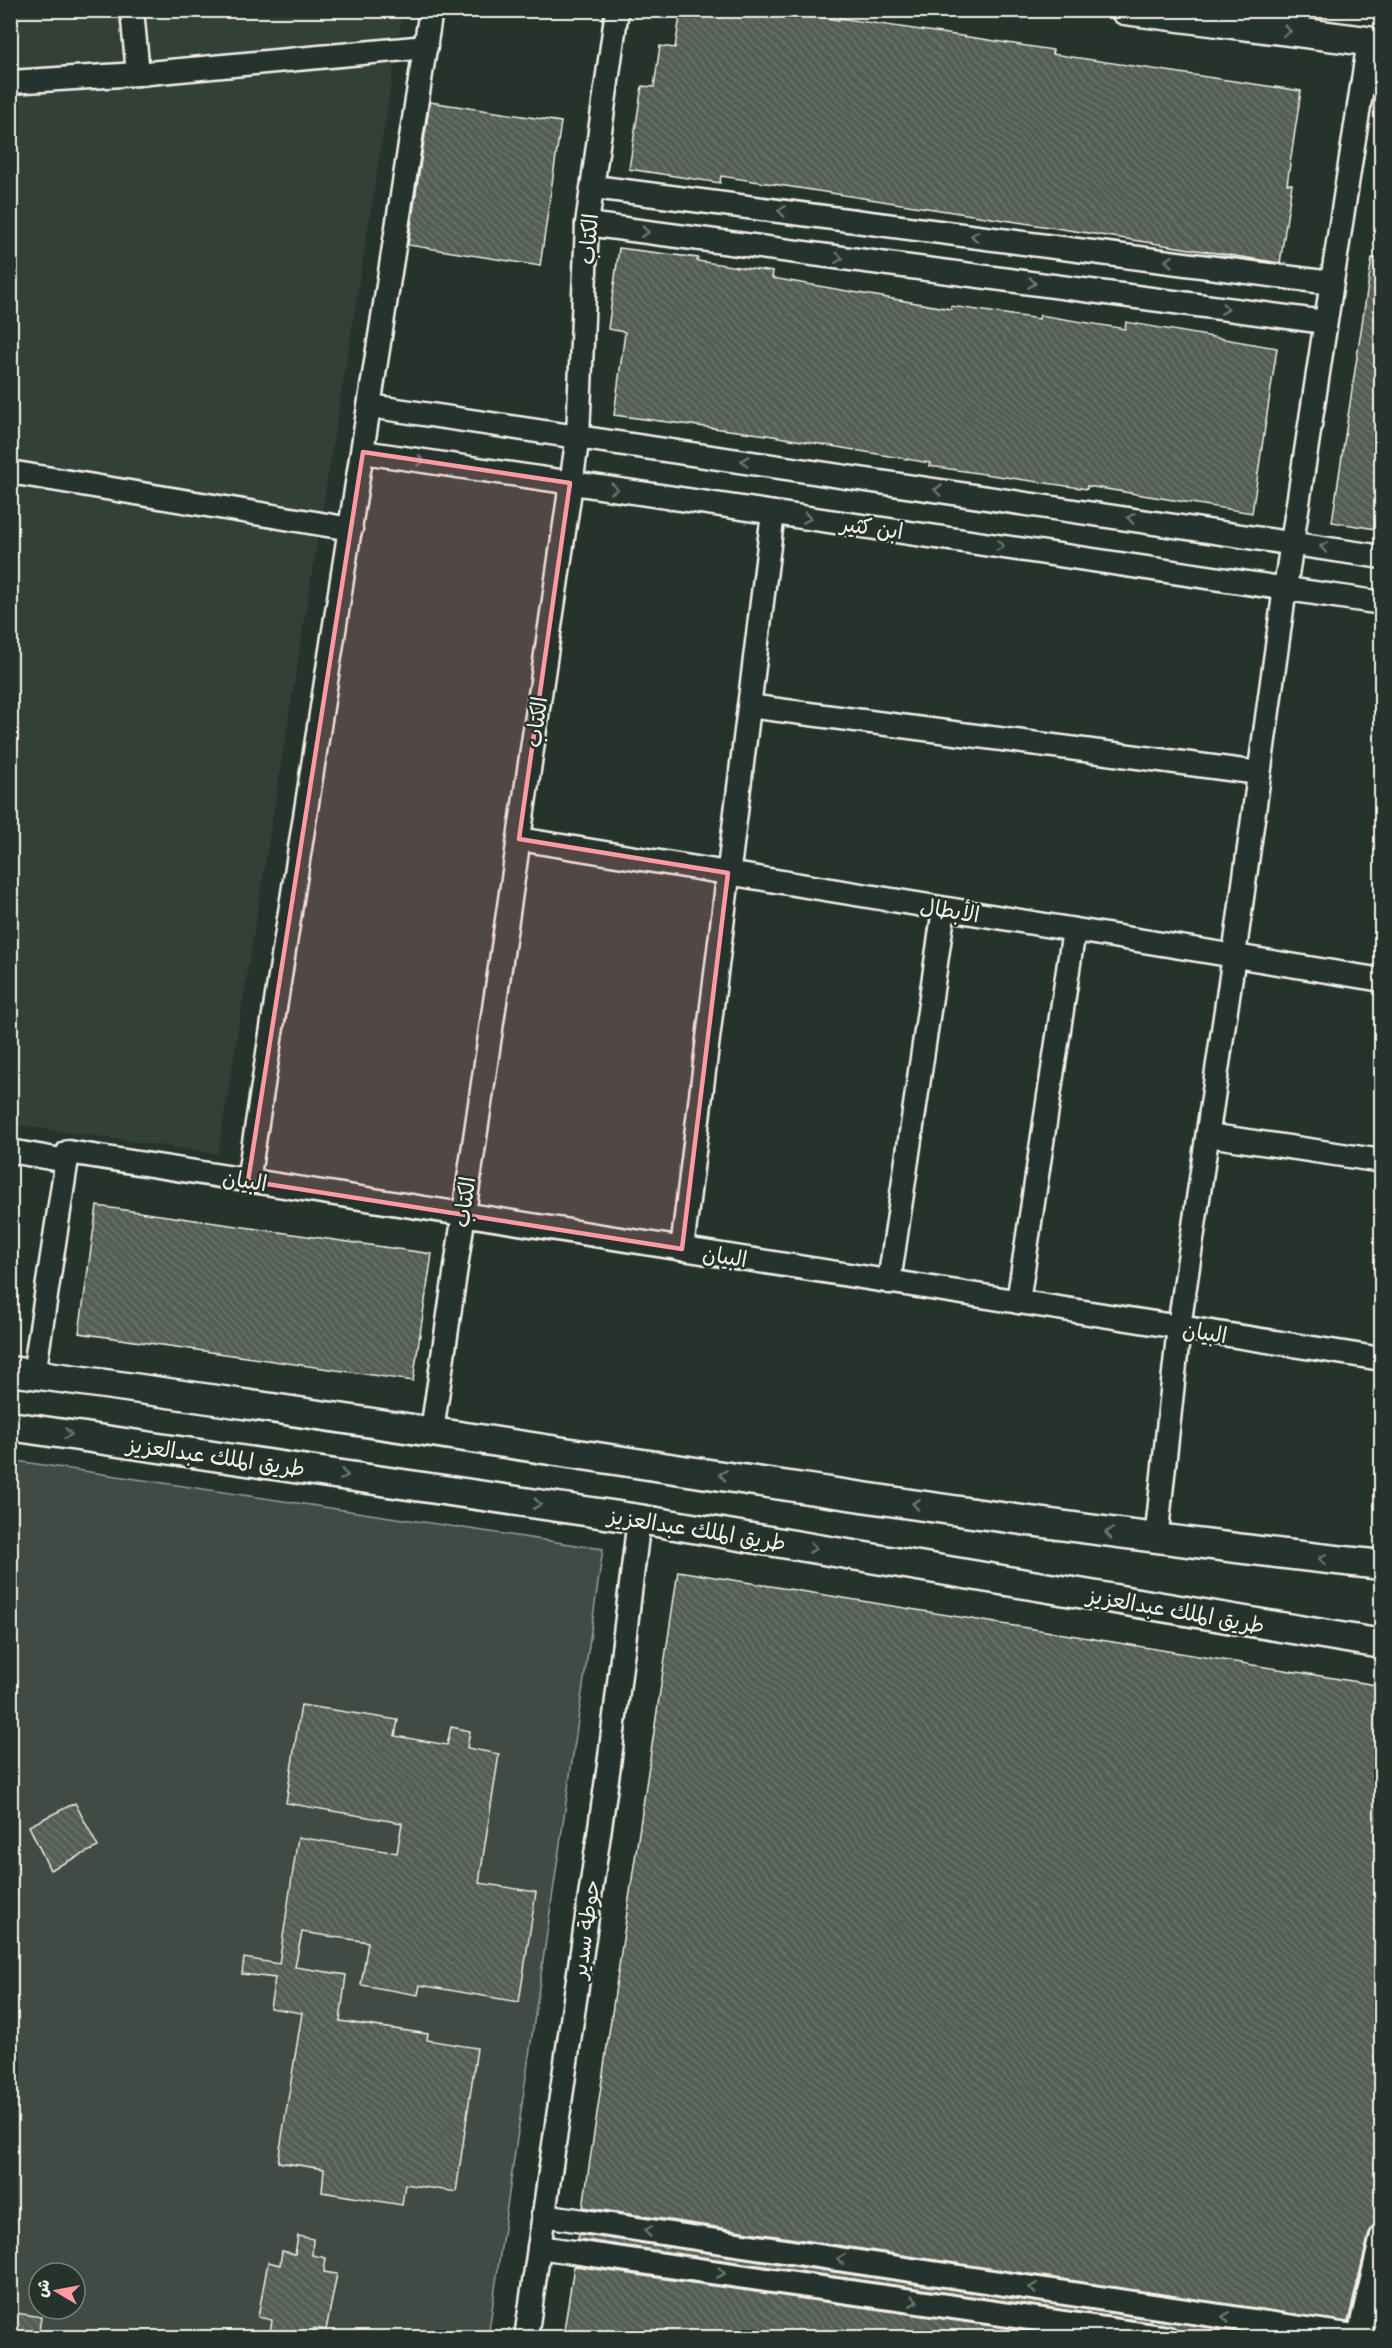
<svg xmlns="http://www.w3.org/2000/svg" width="1392" height="2348" viewBox="0 0 1392 2348" font-family="'Gochi Hand','Playpen Sans Arabic',sans-serif">
	<style>
		.built { fill: #333f39 }
		.grass { fill: #414b45; stroke: #9a9e96; stroke-width: 1.5; fill-rule: evenodd }
		.building { fill: url(#building-back-hatch); stroke: #f4f1e8; stroke-width: 1.5 }
		.lines { fill: none; stroke-linecap: round; stroke-linejoin: round }
		.minor-casing { stroke: #f4f1e8; stroke-width: 27 }
		.major-casing { stroke: #f4f1e8; stroke-width: 33 }
		.minor { stroke: #26332d; stroke-width: 22 }
		.major { stroke: #26332d; stroke-width: 28 }
		.oneway { stroke: #6e766e }
		.marked { fill: #ff9aa2; fill-opacity: 0.2; stroke: #ff9aa2; stroke-width: 4.5; stroke-linejoin: round }
		.labels { text-anchor: middle; stroke-width: 5; stroke-linejoin: round; paint-order: stroke }
		.street-label { font-size: 22px; fill: #f4f1e8; stroke: #26332d }
	</style>
	<defs>
		<pattern id="building-back-hatch" width="6" height="6" patternUnits="userSpaceOnUse" patternTransform="scale(1.5)"><rect width="6" height="6" fill="#525c55"/><path d="M-1 5l2 2M0 0l6 6M5-1l2 2" fill="none" stroke="#6c746d"/></pattern>
	</defs>
	<rect width="100%" height="100%" fill="#26332d"/>
	<filter id="ink" filterUnits="userSpaceOnUse"><feTurbulence type="fractalNoise" baseFrequency=".0167" numOctaves="2"/><feDisplacementMap in="SourceGraphic" scale="12" xChannelSelector="R" yChannelSelector="G"/><feConvolveMatrix kernelMatrix="1 2 1 2 8 2 1 2 1" color-interpolation-filters="sRGB"/></filter>
	<g filter="url(#ink)">
		<path class="built" d="M11,11h392l-185,1143 -207,-30z"/>
		<path class="grass" d="M10,1460l593,89 -115,788h-477zM39,2273h36v36h-36z"/>
		<g class="building">
			<path d="M681,10h48l31,6 1,-6h15l63,10v-2l143,21 71,11 -1,4 249,37 -14,93h5l-12,79 -559,-87 -1,7 -91,-14 13,-83 12,1 6,-41 15,2z"/>
			<path d="M430,102l131,20 -21,144 -132,-21z"/>
			<path d="M619,248l79,10 -1,3 76,11 -1,6 179,31v-3l88,13 1,-4 85,14 1,-7 151,26 -25,165 -165,-27v3l-158,-23 1,-3 -163,-28 -153,-20 11,-83 -17,-3z"/>
			<path d="M1372,258l10,1v271l-50,-8z"/>
			<path d="M97,1206l335,48 -19,127 -334,-48z"/>
			<path d="M678,1571l704,115v537l-9,3 -4,7 -21,89 -765,-115z"/>
			<path d="M301,1705l97,15 -3,16 52,9 4,-18 19,4 -3,17 32,6 -20,129 57,9 -17,110 -99,-17 -2,10 -57,-10 7,-43 -66,-10 -7,35 51,8 -6,46 88,13 -1,6 50,8 -21,144 -51,-8 -3,21 -80,-13 2,-23 -46,-7 24,-149 -32,-5 5,-30 -33,-4 2,-16 35,6 19,-127 99,16 5,-30 -116,-20z"/>
			<path d="M75,1803l23,44 -48,23 -21,-44z"/>
			<path d="M579,2234l693,103h-92l-4,-9 -7,-3 -591,-86z"/>
			<path d="M298,2236l15,3 -1,16 14,3 -2,14 13,2 -11,56 -12,-2 -2,9 -42,-4 2,-13 -14,-3 10,-55 12,3 2,-14 13,3z"/>
			<path d="M574,2266l495,71h-506z"/>
			<path d="M1382,2298v39h-2l-5,-10z"/>
			<path d="M10,2312l31,5 -3,20h-28z"/>
		</g>
		<g class="lines">
			<defs>
				<g id="minor">
					<path d="M132,10l6,64"/>
					<path d="M10,82l128,-8 288,-27"/>
					<path d="M594,187l737,96"/>
					<path d="M587,224l738,98"/>
					<path d="M370,406l1012,151"/>
					<path d="M363,452l1019,151"/>
					<path d="M10,472l341,57"/>
					<path d="M749,706l510,67"/>
					<path d="M519,839l863,141"/>
					<path d="M1208,1135l174,26"/>
					<path d="M10,1151l57,10"/>
					<path d="M248,1181l183,-1171"/>
					<path d="M682,1249l91,-736"/>
					<path d="M889,1282l55,-373"/>
					<path d="M1018,1302l56,-372"/>
					<path d="M34,1374l34,-222 1314,207"/>
					<path d="M432,1431l146,-995 9,-212 30,-214"/>
					<path d="M1156,1540l23,-213 55,-371 51,-368 84,-547"/>
					<path d="M543,2215l824,123"/>
					<path d="M539,2247l628,91"/>
					<path d="M1359,2336l23,-100"/>
					<path d="M526,2338l83,-573 30,-246"/>
				</g>
				<g id="major">
					<path d="M1125,10l257,33"/>
					<path d="M10,1371c458,61 913,144 1372,194"/>
					<path d="M10,1426l629,93 743,125"/>
				</g>
			</defs>
			<use href="#minor" class="minor-casing"/>
			<use href="#major" class="major-casing"/>
			<use href="#minor" class="minor"/>
			<use href="#major" class="major"/>
		</g>
		<defs><path id="oneway-chevron" d="M-2-3.5L2.5 0L-2 3.5" fill="none" stroke-width="1.6" stroke-linecap="round" stroke-linejoin="round" transform="scale(1.5)"/></defs>
		<g class="oneway">
			<use href="#oneway-chevron" transform="translate(1287 31) rotate(7)"/>
			<use href="#oneway-chevron" transform="translate(782 211) rotate(-173)"/>
			<use href="#oneway-chevron" transform="translate(645 232) rotate(8)"/>
			<use href="#oneway-chevron" transform="translate(975 236) rotate(-173)"/>
			<use href="#oneway-chevron" transform="translate(839 258) rotate(8)"/>
			<use href="#oneway-chevron" transform="translate(1169 261) rotate(-173)"/>
			<use href="#oneway-chevron" transform="translate(1032 283) rotate(8)"/>
			<use href="#oneway-chevron" transform="translate(1225 309) rotate(8)"/>
			<use href="#oneway-chevron" transform="translate(421 461) rotate(8)"/>
			<use href="#oneway-chevron" transform="translate(745 461) rotate(-172)"/>
			<use href="#oneway-chevron" transform="translate(614 489) rotate(8)"/>
			<use href="#oneway-chevron" transform="translate(938 490) rotate(-172)"/>
			<use href="#oneway-chevron" transform="translate(807 518) rotate(8)"/>
			<use href="#oneway-chevron" transform="translate(1131 518) rotate(-172)"/>
			<use href="#oneway-chevron" transform="translate(1000 546) rotate(8)"/>
			<use href="#oneway-chevron" transform="translate(1324 547) rotate(-170)"/>
			<use href="#oneway-chevron" transform="translate(68 1434) rotate(8)"/>
			<use href="#oneway-chevron" transform="translate(344 1475) rotate(8)"/>
			<use href="#oneway-chevron" transform="translate(723 1475) rotate(-171)"/>
			<use href="#oneway-chevron" transform="translate(537 1504) rotate(8)"/>
			<use href="#oneway-chevron" transform="translate(916 1504) rotate(-171)"/>
			<use href="#oneway-chevron" transform="translate(1109 1533) rotate(-171)"/>
			<use href="#oneway-chevron" transform="translate(813 1548) rotate(10)"/>
			<use href="#oneway-chevron" transform="translate(1323 1559) rotate(-174)"/>
			<use href="#oneway-chevron" transform="translate(648 2231) rotate(-172)"/>
			<use href="#oneway-chevron" transform="translate(841 2259) rotate(-172)"/>
			<use href="#oneway-chevron" transform="translate(721 2273) rotate(8)"/>
			<use href="#oneway-chevron" transform="translate(1033 2288) rotate(-172)"/>
			<use href="#oneway-chevron" transform="translate(914 2301) rotate(8)"/>
			<use href="#oneway-chevron" transform="translate(1226 2317) rotate(-172)"/>
		</g>
	</g>
	<path class="marked" d="M363,452l207,31 -51,356 209,34 -46,376 -434,-68z"/>
	<g class="labels">
		<g class="street-label">
			<text transform="translate(588 239) rotate(-85)" y="8">الكتاب</text>
			<text transform="translate(872 527) rotate(8)" y="8">ابن كثير</text>
			<text transform="translate(536 722) rotate(-82)" y="8">الكتاب</text>
			<text transform="translate(950 910) rotate(9)" y="8">الأبطال</text>
			<text transform="translate(245 1180) rotate(9)" y="8">البيان</text>
			<text transform="translate(464 1202) rotate(-82)" y="8">الكتاب</text>
			<text transform="translate(725 1256) rotate(9)" y="8">البيان</text>
			<text transform="translate(1205 1332) rotate(9)" y="8">البيان</text>
			<text transform="translate(216 1456) rotate(8)" y="8">طريق الملك عبدالعزيز</text>
			<text transform="translate(697 1529) rotate(9)" y="8">طريق الملك عبدالعزيز</text>
			<text transform="translate(1176 1610) rotate(10)" y="8">طريق الملك عبدالعزيز</text>
			<text transform="translate(585 1929) rotate(-82)" y="8">حوطة سدير</text>
		</g>
	</g>
	<rect width="1392" height="2348" fill="none" stroke="#26332d" stroke-width="36"/>
	<rect x="18" y="18" width="1356" height="2312" fill="none" stroke="#f4f1e8" stroke-width="2" filter="url(#ink)"/>
	<g transform="translate(57 2291) rotate(280)"><circle r="28" fill="#26332d" stroke="#787f78" stroke-width="1.5"/>
	<path d="M0-4.5L10 22L0 15L-10 22Z" fill="#ff9aa2"/>
	<text y="-9" font-size="16" font-weight="bold" text-anchor="middle" fill="#f4f1e8">ش</text>
	</g>
</svg>
